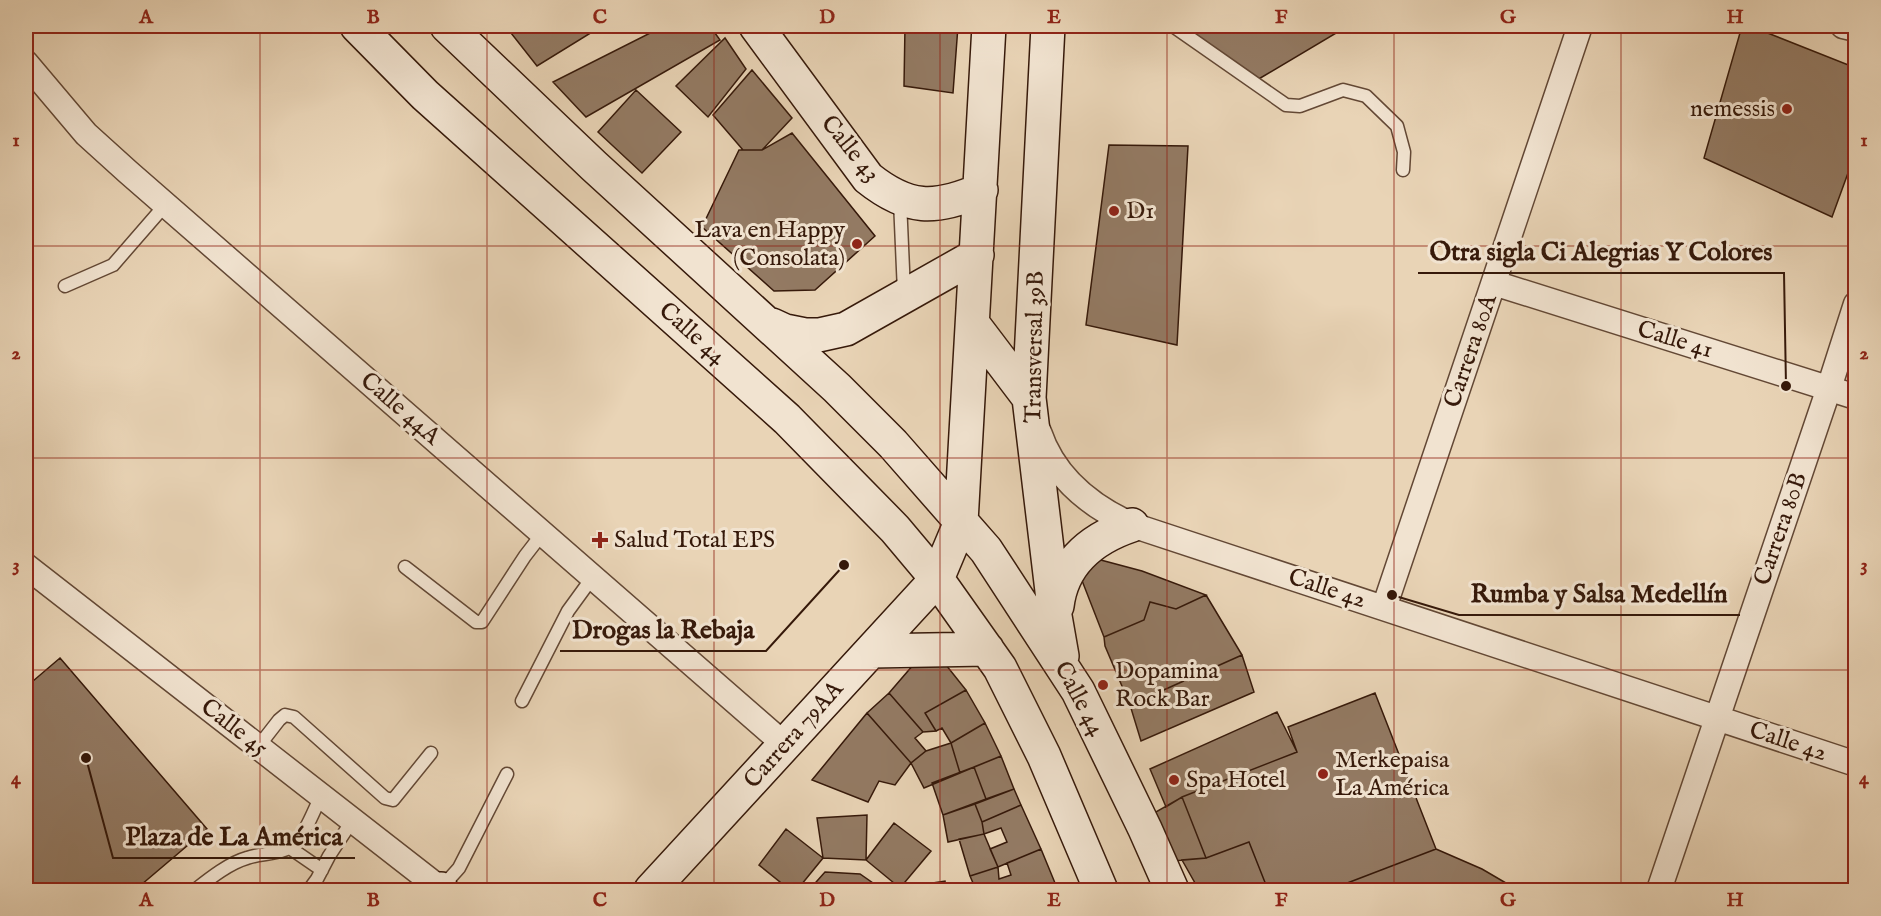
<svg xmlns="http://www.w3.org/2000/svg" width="1881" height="916" font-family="'IM FELL English',serif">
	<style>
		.building { fill: #937a63; stroke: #36190a; stroke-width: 1.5 }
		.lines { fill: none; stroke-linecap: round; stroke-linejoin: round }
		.lane-casing { stroke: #634835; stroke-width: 15 }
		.street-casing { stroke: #634835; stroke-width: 27 }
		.secondary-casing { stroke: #36190a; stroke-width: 36 }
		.lane { stroke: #f1e3d0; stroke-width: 12 }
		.street { stroke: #f1e3d0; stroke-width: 24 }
		.secondary { stroke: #f1e3d0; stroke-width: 33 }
		.grid { fill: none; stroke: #8f2418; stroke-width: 1.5; stroke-opacity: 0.55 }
		.poi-dot { fill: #8f2418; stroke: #f1e3d0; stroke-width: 2 }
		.labels { text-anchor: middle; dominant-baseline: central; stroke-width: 6; stroke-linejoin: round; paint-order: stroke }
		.poi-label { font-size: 24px; fill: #36190a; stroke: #f1e3d0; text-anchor: start }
		.street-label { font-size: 24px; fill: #36190a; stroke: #f1e3d0 }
		.leader { fill: none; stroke: #36190a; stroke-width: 2 }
		.callout-dot { fill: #36190a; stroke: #f1e3d0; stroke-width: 2 }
		.callout-label { font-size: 26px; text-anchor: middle; font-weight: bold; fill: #36190a; stroke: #f1e3d0; stroke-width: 6; stroke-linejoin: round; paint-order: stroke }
		.neatline { fill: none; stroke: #8f2418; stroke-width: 2 }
		.grid-label { font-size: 20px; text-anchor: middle; font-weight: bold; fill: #8f2418 }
	</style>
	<rect width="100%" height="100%" fill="#e9d4b6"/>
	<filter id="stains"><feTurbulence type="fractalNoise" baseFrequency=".00333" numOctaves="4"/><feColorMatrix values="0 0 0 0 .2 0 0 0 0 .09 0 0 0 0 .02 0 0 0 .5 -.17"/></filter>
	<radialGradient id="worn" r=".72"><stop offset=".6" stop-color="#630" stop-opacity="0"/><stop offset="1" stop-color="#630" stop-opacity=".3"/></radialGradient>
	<path class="building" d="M523,26H602L537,66L511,33Z
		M664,26H710L720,40L586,117L553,82Z
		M905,26H958L953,93L904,86Z
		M1184,26H1348L1257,80Z
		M1742,26H1750L1856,68V151L1832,217L1704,158Z
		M725,38L746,69L708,117L676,86Z
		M752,70L792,118L762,150H743L713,115Z
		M636,90L681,132L642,173L598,132Z
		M792,133L875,236L815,290L774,291L702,227L739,150H762Z
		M1109,145L1188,146L1177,345L1086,325Z
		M1097,559L1142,571L1206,595L1176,609L1150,602L1144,620L1104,637L1081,578Z
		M1206,595L1242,655L1130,705L1105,646L1104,637L1144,620L1150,602L1176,609Z
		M1242,655L1254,692L1141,741L1130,705Z
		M60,658L207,829L135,890H26V687Z
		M942,660L966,690L925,713L936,731L923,732L889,693L914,664Z
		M966,690L985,723L951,743L942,728L936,731L925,713Z
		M889,693L923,732L915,738L926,751L911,763L867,713Z
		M1375,693L1436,849L1329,890H1268L1249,842L1206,858L1182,797L1297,752L1288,727Z
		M1277,712L1297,752L1182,797L1166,807L1150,769Z
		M867,713L911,763L895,785L879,781L868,802L812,780Z
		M985,723L1001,756L960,773L951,743Z
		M951,743L960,773L924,788L911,763L926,751Z
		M1001,756L1014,789L986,799L974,767Z
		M974,767L986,799L943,815L932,783Z
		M1014,789L1021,805L982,822L975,804Z
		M1182,797L1206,858L1173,861L1154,813Z
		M975,804L982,822L984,834L948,842L943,815Z
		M1021,805L1041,849L998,867L990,849L1007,842L1001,828L984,834L982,822Z
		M867,815L866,860L823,858L817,818Z
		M894,823L931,851L900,888L866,860Z
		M786,829L823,858L797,890H790L759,865Z
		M984,834L998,867L970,876L959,839Z
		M1249,842L1268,890H1199L1182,860L1206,858Z
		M1041,849L1055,883L1034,890H1010L1008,885L1000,888L1001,890H976L970,876L998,867L999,879L1011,875L1007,863Z
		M1436,849L1482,869L1518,890H1329Z
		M825,872L860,874L883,890H857L855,889L809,890Z
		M945,881L946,890H900V888Z
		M1055,883L1058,890H1034Z"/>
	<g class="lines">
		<defs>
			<path id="lane" d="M1173,26L1286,105L1300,106L1343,90L1366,96L1397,126L1404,152L1403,170
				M900,201L904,292
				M65,286L113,265L166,204
				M405,567L476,622H482L525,556L542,534
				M522,701L568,611L592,578
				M258,747L279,720L285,715L294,717L385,798L393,800L431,753
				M290,848L322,870
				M442,887L459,868L507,774
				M195,890C209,879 229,863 247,858C260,853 276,855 289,848C303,841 314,810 321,796
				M309,890L317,879L329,856L352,821"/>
			<path id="street" d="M1843,26L1856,29
				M26,63L86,134L128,172L785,745
				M1494,283L1856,397
				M1039,432C1054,477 1090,506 1132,525L1856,764
				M26,566L442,890
				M1384,608L1580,26
				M1659,890L1829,388L1856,304"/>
			<path id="secondary" d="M357,26L425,95L787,419L895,529L937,579L1000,668L1044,756L1101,890
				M447,26L594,166L837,388L893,444L986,550L1078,691L1145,829L1172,890
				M756,26L868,178C908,210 935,210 981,190
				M1048,26L1029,398L1055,616L1062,656
				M973,324L1029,398
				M772,325L785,331L805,335H819L846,329L977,255
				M1057,606C1062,562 1093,538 1132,525
				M871,651L987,649
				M441,889V890
				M651,890L937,579L961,522L989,26"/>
		</defs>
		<use href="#lane" class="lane-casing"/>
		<use href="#street" class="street-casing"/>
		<use href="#secondary" class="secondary-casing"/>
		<use href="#lane" class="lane"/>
		<use href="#street" class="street"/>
		<use href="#secondary" class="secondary"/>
	</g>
	<path class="grid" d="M260,26V890M487,26V890M714,26V890M940,26V890M1167,26V890M1394,26V890M1621,26V890M26,246H1856M26,458H1856M26,670H1856"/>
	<g class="poi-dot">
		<circle cx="1787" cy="109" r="6"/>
		<circle cx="1114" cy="211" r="6"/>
		<circle cx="857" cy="244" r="6"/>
		<path d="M597 531h6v6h6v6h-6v6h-6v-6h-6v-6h6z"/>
		<circle cx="1103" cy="685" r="6"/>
		<circle cx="1323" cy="774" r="6"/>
		<circle cx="1174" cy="780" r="6"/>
	</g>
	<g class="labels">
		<g class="poi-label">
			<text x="1775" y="109" text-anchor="end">nemessis</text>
			<text x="1126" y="211">D1</text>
			<text x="845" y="230" text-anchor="end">Lava en Happy<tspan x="845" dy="28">(Consolata)</tspan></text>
			<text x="614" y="540">Salud Total EPS</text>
			<text x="1115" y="671">Dopamina<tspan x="1115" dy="28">Rock Bar</tspan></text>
			<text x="1335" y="760">Merkepaisa<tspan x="1335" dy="28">La América</tspan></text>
			<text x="1186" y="780">Spa Hotel</text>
		</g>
		<g class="street-label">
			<text transform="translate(850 149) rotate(51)">Calle 43</text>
			<text transform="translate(692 334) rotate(42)">Calle 44</text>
			<text transform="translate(1675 340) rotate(17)">Calle 41</text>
			<text transform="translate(1035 347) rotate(-89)">Transversal 39B</text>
			<text transform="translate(1471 351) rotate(-71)">Carrera 80A</text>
			<text transform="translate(400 409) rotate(41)">Calle 44A</text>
			<text transform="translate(1781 529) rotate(-71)">Carrera 80B</text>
			<text transform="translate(1327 589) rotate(18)">Calle 42</text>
			<text transform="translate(1079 699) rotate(62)">Calle 44</text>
			<text transform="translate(234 728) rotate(38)">Calle 45</text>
			<text transform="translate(794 735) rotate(-48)">Carrera 79AA</text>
			<text transform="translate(1788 742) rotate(18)">Calle 42</text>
		</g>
	</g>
	<path class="leader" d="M1786 386L1784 273H1418M1392 595L1459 615H1740M844 565L766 651H560M86 758L113 858H355"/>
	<g class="callout-dot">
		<circle cx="1786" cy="386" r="6"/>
		<circle cx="1392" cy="595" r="6"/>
		<circle cx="844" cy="565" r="6"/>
		<circle cx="86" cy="758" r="6"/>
	</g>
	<g class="callout-label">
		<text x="1601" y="260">Otra sigla Ci Alegrias Y Colores</text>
		<text x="1599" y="602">Rumba y Salsa Medellín</text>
		<text x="663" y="638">Drogas la Rebaja</text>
		<text x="234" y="845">Plaza de La América</text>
	</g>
	<rect width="1881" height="916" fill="none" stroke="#e9d4b6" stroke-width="66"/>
	<rect x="33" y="33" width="1815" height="850" class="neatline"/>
	<g class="grid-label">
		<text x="146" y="23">A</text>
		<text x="373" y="23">B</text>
		<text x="600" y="23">C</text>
		<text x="827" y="23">D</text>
		<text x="1054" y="23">E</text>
		<text x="1281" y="23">F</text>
		<text x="1508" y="23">G</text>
		<text x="1735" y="23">H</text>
		<text x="16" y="146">1</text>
		<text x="1864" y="146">1</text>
		<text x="16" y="359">2</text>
		<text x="1864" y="359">2</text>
		<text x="16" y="571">3</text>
		<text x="1864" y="571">3</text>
		<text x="16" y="784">4</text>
		<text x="1864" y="784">4</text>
		<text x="146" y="906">A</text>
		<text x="373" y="906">B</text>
		<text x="600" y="906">C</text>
		<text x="827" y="906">D</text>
		<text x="1054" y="906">E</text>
		<text x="1281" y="906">F</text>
		<text x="1508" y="906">G</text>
		<text x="1735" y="906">H</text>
	</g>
	<rect width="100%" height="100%" filter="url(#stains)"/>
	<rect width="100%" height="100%" fill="url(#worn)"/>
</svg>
